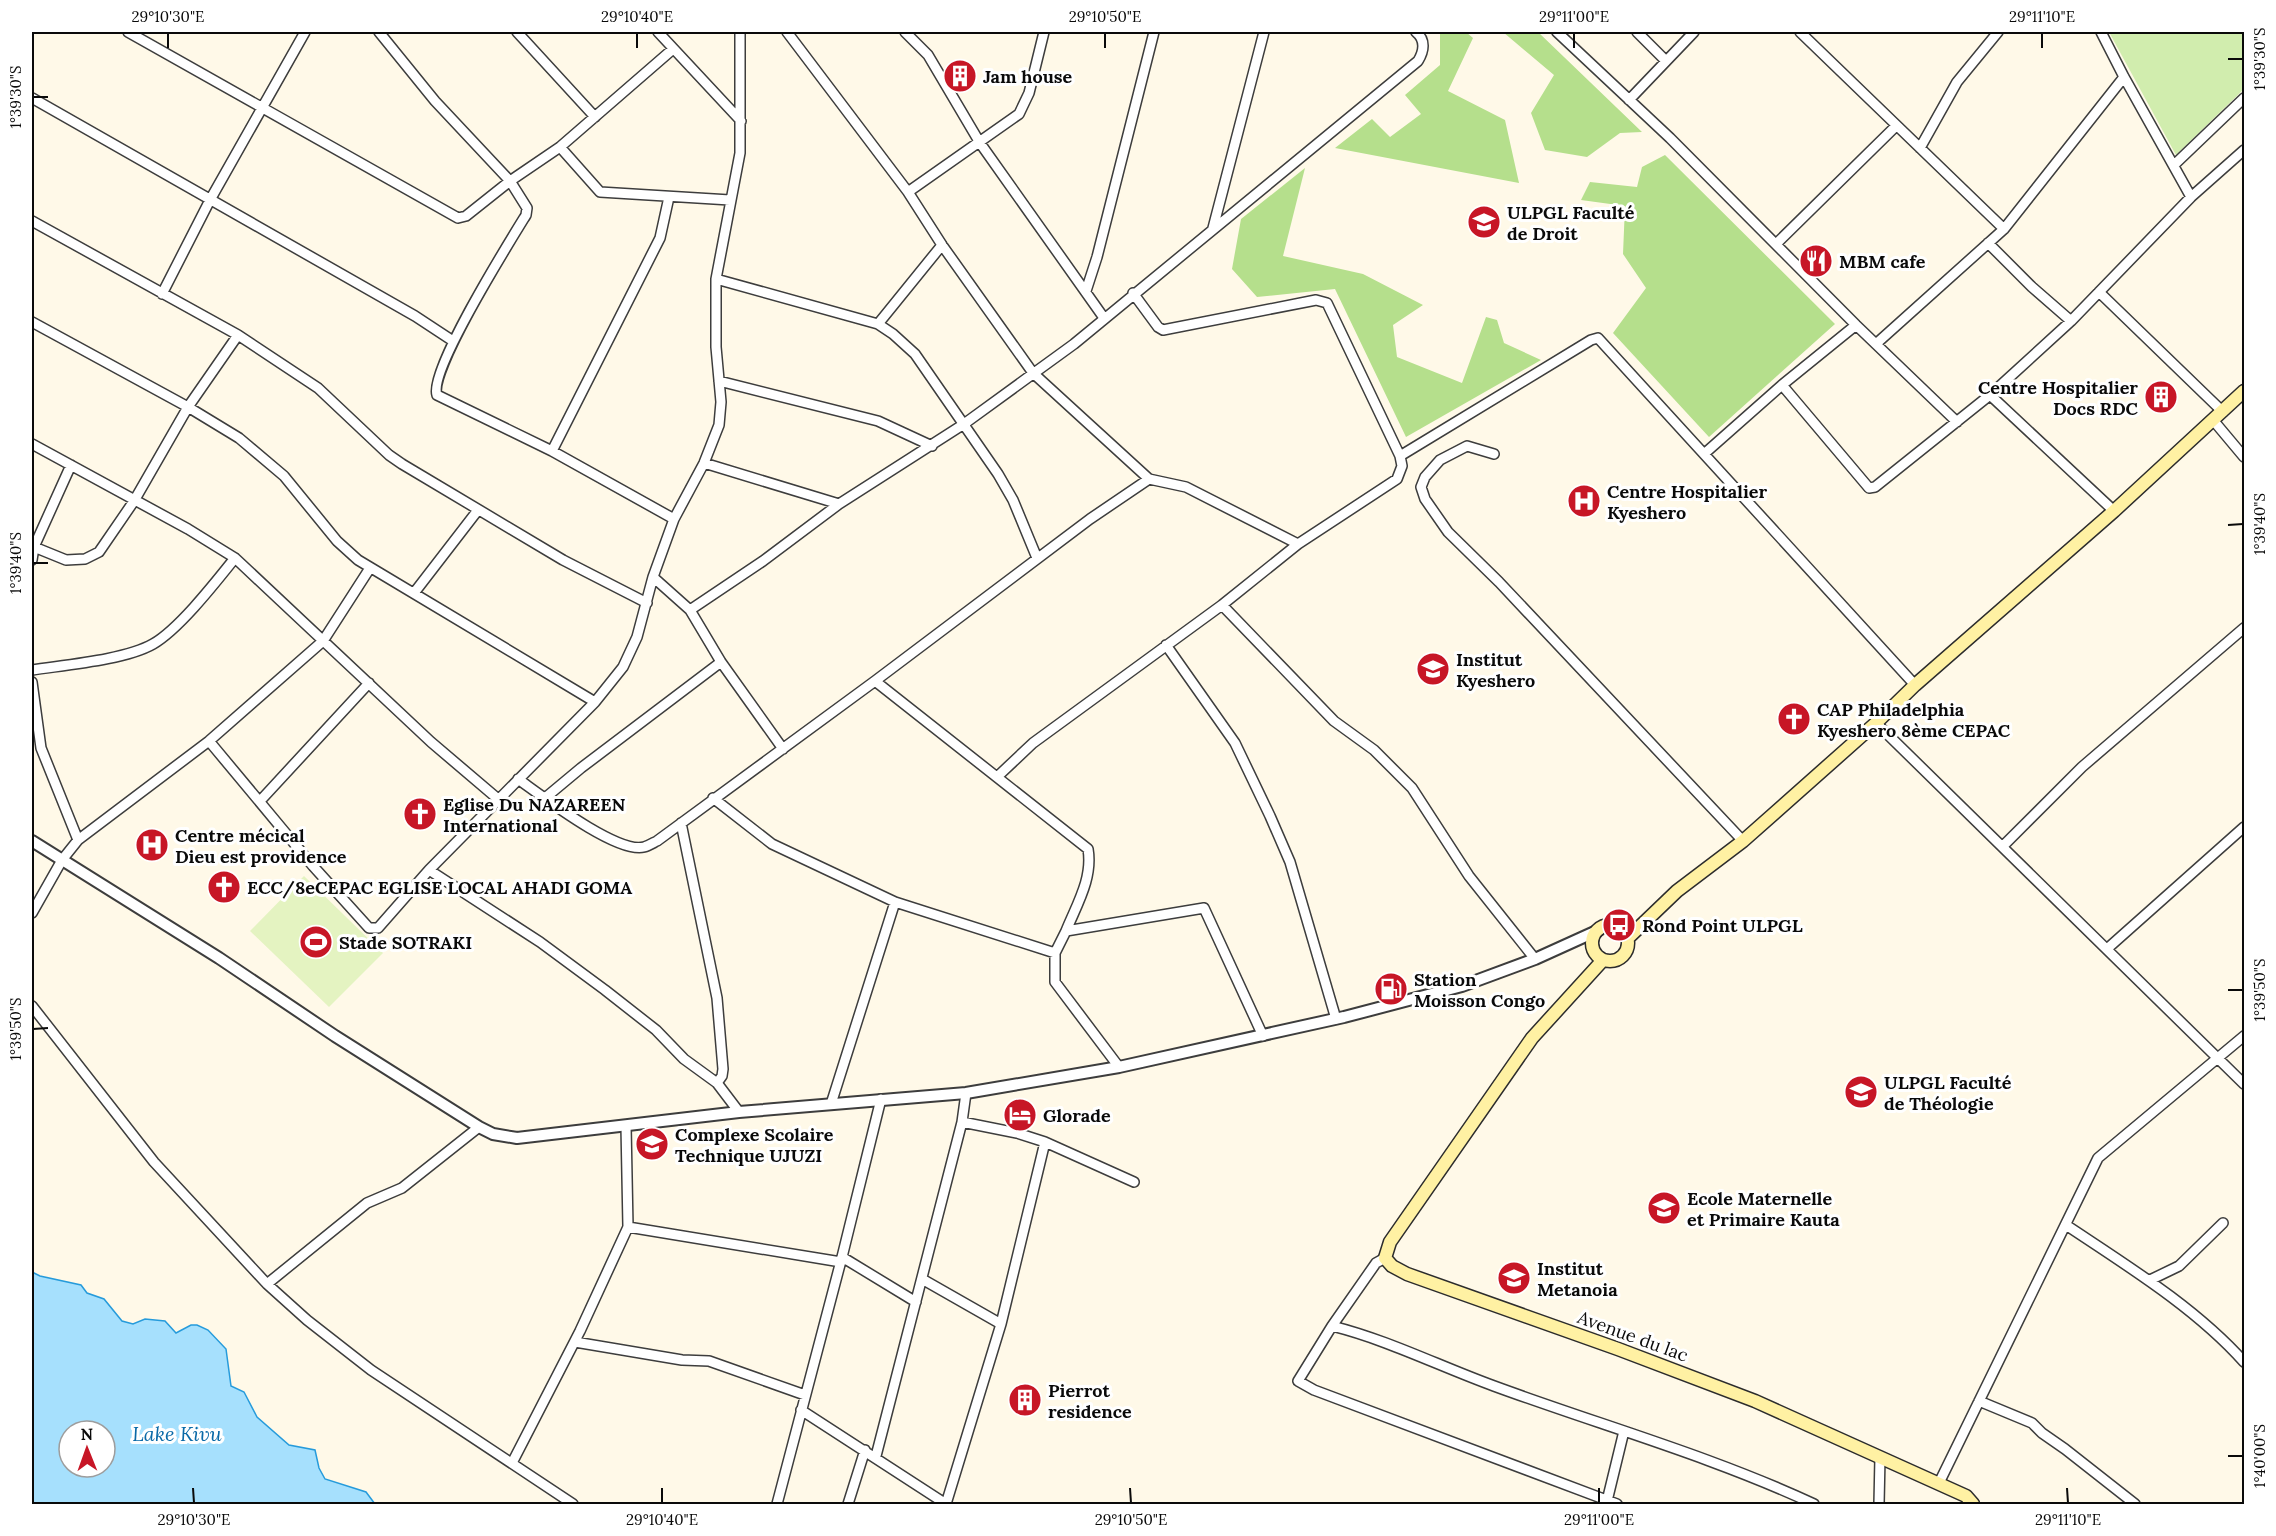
<svg xmlns="http://www.w3.org/2000/svg" width="2276" height="1536" font-family="Lora,serif">
	<style>
		.green { fill: #d1edae }
		.forest { fill: #b5df8c }
		.pitch { fill: #e4f3c1 }
		.water { fill: #a6e0fd; stroke: #269bdb; stroke-width: 1.5; fill-rule: evenodd }
		.lines { fill: none; stroke-linecap: round; stroke-linejoin: round }
		.minor-casing { stroke: #3d3d3d; stroke-width: 12 }
		.tertiary-casing { stroke: #3d3d3d; stroke-width: 14 }
		.secondary-casing { stroke: #2c2c2c; stroke-width: 15 }
		.minor { stroke: #fff; stroke-width: 9 }
		.tertiary { stroke: #fff; stroke-width: 10 }
		.secondary { stroke: #fff1a3; stroke-width: 12 }
		.ticks { fill: none; stroke: #0a0a0a; stroke-width: 2 }
		.labels { text-anchor: middle; dominant-baseline: central; stroke-width: 6; stroke-linejoin: round; paint-order: stroke }
		.poi-label { font-size: 18px; font-weight: bold; fill: #0a0a0a; stroke: #fff; text-anchor: start }
		.street-label { font-size: 18px; fill: #0a0a0a; stroke: #fff }
		.water-label { font-size: 20px; font-style: italic; fill: #0969a7; stroke: #fff }
		.neatline { fill: none; stroke: #0a0a0a; stroke-width: 2 }
		.ticks-label { font-size: 15px; text-anchor: middle; fill: #0a0a0a }
	</style>
	<rect width="100%" height="100%" fill="#fff9e8"/>
	<path class="green" d="M2109,32H2244V89L2176,155Z"/>
	<path class="forest" d="M1440,32H1466L1473,38L1448,91L1505,120L1519,183L1335,148L1372,119L1390,137L1421,114L1405,95L1440,65Z
		M1503,32H1538L1642,132L1620,133L1587,157L1545,150L1531,113L1554,75Z
		M1665,155L1835,324L1709,437L1613,333L1646,288L1623,254L1625,206L1581,200L1590,182L1637,187L1642,167Z
		M1305,168L1283,256L1363,274L1423,305L1393,325L1397,357L1462,383L1486,317L1497,320L1504,343L1541,360L1406,437L1335,289L1257,297L1232,269L1241,219Z"/>
	<path class="pitch" d="M304,876L383,953L329,1007L250,931Z"/>
	<path class="water" d="M32,1272L40,1276L81,1285L87,1293L104,1299L122,1321L133,1324L145,1319L165,1321L176,1333L191,1325H197L208,1330L226,1349L231,1386L244,1392L257,1417L289,1445L315,1450L319,1468L325,1479L366,1492L375,1504H32ZM69,1431H105V1467H69Z"/>
	<g class="lines">
		<defs>
			<path id="minor" d="M128,32L458,218L466,216L510,181L560,147L673,49
				M379,32L435,101L510,181L527,208L526,215C510,241 428,372 437,395L552,451L674,519
				M517,32L595,117
				M658,32L741,121
				M787,32L908,192L942,245L1033,373L1149,479L1186,487L1298,544
				M905,32L928,55L980,143L1104,318
				M1557,32L1670,138L1856,325L1957,422
				M1637,32L1666,61
				M1800,32L2004,229
				M2101,32L2124,77L2191,197
				M32,98L415,316L453,341
				M1629,100L1694,32
				M560,147L600,192L730,200
				M1920,148L1957,82L1998,32
				M2174,165L2244,98
				M908,192L1019,114L1029,93L1044,32
				M32,221L238,335L318,388L389,455L402,464L563,560L647,603
				M1213,228L1264,32
				M1988,243L2032,287L2071,321
				M1776,244L1896,126
				M716,279L878,324L893,334L915,354L998,474L1013,500L1037,558
				M1086,291L1097,257L1154,32
				M2099,292L2223,412
				M1133,293L1158,327L1163,330L1316,300L1327,303L1400,456
				M162,294L210,200L305,32
				M32,322L188,407L239,438L284,476L337,541L358,560L595,702
				M878,324L942,245
				M1877,343L2004,229L2124,77
				M719,381L878,421L932,446
				M1782,385L1869,488L1875,487L1990,395L2071,321L2191,197L2244,150
				M1990,395L2114,511
				M2213,420L2244,457
				M32,444L188,529L235,558L431,742L498,799
				M552,451L660,238L669,197
				M1494,454L1467,446L1440,460L1425,477L1421,487L1425,499L1448,532L1499,582L1743,841
				M1704,454L1782,385L1856,325
				M704,463L839,504
				M34,547L66,560L85,559L99,552L134,501L188,407L238,335
				M32,560L34,547L71,465
				M653,577L690,610L721,662L783,749
				M414,593L478,510
				M1222,605L1334,721L1374,750L1412,788L1469,876L1535,959
				M690,610L763,561L839,504L964,424L1074,344L1418,61C1424,51 1426,40 1416,32
				M1166,645L1235,743L1270,816L1290,862L1336,1019
				M32,670C64,665 125,660 153,644C179,629 215,583 235,558
				M875,681L1088,849C1093,878 1077,904 1066,931
				M32,682L41,748L78,840
				M1876,723L2244,1084
				M209,741L313,866L369,928H378L429,870L595,702L623,667L637,637L653,577L674,519L704,463L719,425L721,402L716,347V279L740,153V32
				M997,777L1033,743L1222,605L1298,544L1397,479L1402,466L1400,456L1591,340L1598,338L1915,685
				M518,779C542,796 617,854 644,847C648,846 653,843 657,841L875,681L1090,519L1149,479
				M545,798L581,768L721,662
				M713,798L772,844L895,902L1055,953
				M260,801L369,683
				M681,823L717,998L723,1069L722,1076L717,1083
				M2003,846L2082,767L2244,628
				M429,870L540,942L605,990L656,1030L684,1059L717,1083L739,1112
				M32,913L62,860L78,840L209,741L323,641L370,568
				M2108,948L2244,827
				M32,1006L154,1162L267,1284L307,1320L371,1370L573,1504
				M1119,1067L1055,982V953L1066,931L1204,908L1263,1036
				M831,1104L895,902
				M962,1122L1017,1133L1045,1142L1134,1182
				M2066,1225C2126,1265 2196,1308 2244,1362
				M628,1227L841,1262
				M842,1257L916,1302
				M1385,1258L1376,1263L1332,1326L1298,1381L1314,1390L1617,1504
				M922,1279L1001,1324
				M2150,1280L2179,1266L2223,1223
				M267,1284L367,1203L402,1188L479,1127
				M1332,1326C1388,1340 1439,1366 1494,1386C1600,1425 1711,1456 1814,1504
				M575,1342L682,1360L709,1361L805,1395
				M1979,1401L2032,1423L2042,1433L2065,1449L2135,1504
				M801,1410L946,1504L1001,1324L1045,1142
				M876,1456L962,1122L966,1093
				M512,1463L580,1331L628,1227L626,1126
				M1939,1483L2098,1158L2244,1036
				M1607,1501L1624,1431
				M777,1504L842,1257L881,1099
				M848,1504L865,1450
				M1879,1504L1880,1457"/>
			<path id="tertiary" d="M32,841L219,958L335,1036L479,1127L493,1134L517,1138L739,1112L966,1093L1119,1067L1344,1017L1462,986L1535,959L1599,930"/>
			<path id="secondary" d="M1592 943a18 18 0 1 1 36 0a18 18 0 1 1-36 0Z
				M1628,938L1677,891L1743,841L1876,723L1915,685L2114,511L2244,391
				M1603,960L1532,1038L1390,1242L1385,1258L1392,1266L1407,1274L1618,1349L1755,1401L1966,1496L1973,1504"/>
		</defs>
		<use href="#minor" class="minor-casing"/>
		<use href="#tertiary" class="tertiary-casing"/>
		<use href="#secondary" class="secondary-casing"/>
		<use href="#minor" class="minor"/>
		<use href="#tertiary" class="tertiary"/>
		<use href="#secondary" class="secondary"/>
	</g>
	<path class="ticks" d="M168,33V48M637,33V48M1105,33V48M1574,33V48M2042,33V48M2228,59H2243M33,97H48M2228,525L2243,524M33,563H48M2228,990H2243M33,1029L48,1028M2228,1456H2243M193,1488L194,1503M662,1488V1503M1130,1488L1131,1503M1599,1488V1503M2067,1488L2068,1503"/>
	<defs>
		<symbol id="building-disc" viewBox="-11 -11 22 22"><circle r="9.5" fill="#c71626" stroke="#fff"/><path d="M-4-6H4V6H1V3H-1V6H-4ZM-2.5-4.3h1.7v1.8h-1.7ZM.8-4.3h1.7v1.8H.8ZM-2.5-1h1.7V.8h-1.7ZM.8-1h1.7V.8H.8Z" fill="#fff"/></symbol>
		<symbol id="university-disc" viewBox="-11 -11 22 22"><circle r="9.5" fill="#c71626" stroke="#fff"/><path d="M0-5L7-2L0 1L-7-2ZM-4 1L0 2.5L4 1V4Q0 6-4 4Z" fill="#fff"/></symbol>
		<symbol id="restaurant-disc" viewBox="-11 -11 22 22"><circle r="9.5" fill="#c71626" stroke="#fff"/><path d="M-5-6h1v4h1v-4h1v4h1v-4h1v5L-1.5 .5V6h-2V.5L-5-1ZM5-6V6H3V1.5H1.5Q1.5-4 5-6Z" fill="#fff"/></symbol>
		<symbol id="hospital-disc" viewBox="-11 -11 22 22"><circle r="9.5" fill="#c71626" stroke="#fff"/><path d="M-5-5h3v3.5h4V-5h3V5h-3V1.5h-4V5h-3Z" fill="#fff"/></symbol>
		<symbol id="school-disc" viewBox="-11 -11 22 22"><circle r="9.5" fill="#c71626" stroke="#fff"/><path d="M0-5L7-2L0 1L-7-2ZM-4 1L0 2.5L4 1V4Q0 6-4 4Z" fill="#fff"/></symbol>
		<symbol id="church-disc" viewBox="-11 -11 22 22"><circle r="9.5" fill="#c71626" stroke="#fff"/><path d="M-1.2-6h2.4v3.5h3.3v2.4h-3.3V6h-2.4V-.1h-3.3v-2.4h3.3Z" fill="#fff"/></symbol>
		<symbol id="bus-disc" viewBox="-11 -11 22 22"><circle r="9.5" fill="#c71626" stroke="#fff"/><path d="M-5-6H5V4H4V6H2V4H-2V6H-4V4H-5ZM-3.5-4V0h7V-4ZM-3.5 1.2v1.5H-2V1.2ZM2 1.2v1.5H3.5V1.2Z" fill="#fff"/></symbol>
		<symbol id="stadium-disc" viewBox="-11 -11 22 22"><circle r="9.5" fill="#c71626" stroke="#fff"/><path d="M0-5a6.5 5 0 1 0 0 10a6.5 5 0 1 0 0-10ZM-3.5-1.8h7v3.6h-7Z" fill="#fff"/></symbol>
		<symbol id="fuel-disc" viewBox="-11 -11 22 22"><circle r="9.5" fill="#c71626" stroke="#fff"/><path d="M-5.5-6h7V0h2V4h1.3V-2.5L3-4.5l.8-.8L6-3V5H2.5V1h-1V6h-7ZM-4.2-4.7v3.2H.2V-4.7Z" fill="#fff"/></symbol>
		<symbol id="hotel-disc" viewBox="-11 -11 22 22"><circle r="9.5" fill="#c71626" stroke="#fff"/><path d="M-6-4.5h1.5V1H6V5H4.5V3h-9V5H-6ZM-4 0a1.8 1.8 0 1 1 3.6 0ZM.5 0V-2.5h3Q6-2.5 6 0Z" fill="#fff"/></symbol>
	</defs>
	<g fill-rule="evenodd">
		<use href="#building-disc" x="941" y="57" width="38" height="38"/>
		<use href="#university-disc" x="1465" y="203" width="38" height="38"/>
		<use href="#restaurant-disc" x="1797" y="242" width="38" height="38"/>
		<use href="#building-disc" x="2142" y="378" width="38" height="38"/>
		<use href="#hospital-disc" x="1565" y="482" width="38" height="38"/>
		<use href="#school-disc" x="1414" y="650" width="38" height="38"/>
		<use href="#church-disc" x="1775" y="700" width="38" height="38"/>
		<use href="#church-disc" x="401" y="795" width="38" height="38"/>
		<use href="#hospital-disc" x="133" y="826" width="38" height="38"/>
		<use href="#church-disc" x="205" y="868" width="38" height="38"/>
		<use href="#bus-disc" x="1600" y="906" width="38" height="38"/>
		<use href="#stadium-disc" x="297" y="923" width="38" height="38"/>
		<use href="#fuel-disc" x="1372" y="970" width="38" height="38"/>
		<use href="#university-disc" x="1842" y="1073" width="38" height="38"/>
		<use href="#hotel-disc" x="1001" y="1096" width="38" height="38"/>
		<use href="#school-disc" x="633" y="1125" width="38" height="38"/>
		<use href="#school-disc" x="1645" y="1189" width="38" height="38"/>
		<use href="#university-disc" x="1495" y="1259" width="38" height="38"/>
		<use href="#building-disc" x="1006" y="1381" width="38" height="38"/>
	</g>
	<g class="labels">
		<g class="poi-label">
			<text x="983" y="76">Jam house</text>
			<text x="1507" y="212">ULPGL Faculté<tspan x="1507" dy="21">de Droit</tspan></text>
			<text x="1839" y="261">MBM cafe</text>
			<text x="2138" y="387" text-anchor="end">Centre Hospitalier<tspan x="2138" dy="21">Docs RDC</tspan></text>
			<text x="1607" y="491">Centre Hospitalier<tspan x="1607" dy="21">Kyeshero</tspan></text>
			<text x="1456" y="659">Institut<tspan x="1456" dy="21">Kyeshero</tspan></text>
			<text x="1817" y="709">CAP Philadelphia<tspan x="1817" dy="21">Kyeshero 8ème CEPAC</tspan></text>
			<text x="443" y="804">Eglise Du NAZAREEN<tspan x="443" dy="21">International</tspan></text>
			<text x="175" y="835">Centre mécical<tspan x="175" dy="21">Dieu est providence</tspan></text>
			<text x="247" y="887">ECC/8eCEPAC EGLISE LOCAL AHADI GOMA</text>
			<text x="1642" y="925">Rond Point ULPGL</text>
			<text x="339" y="942">Stade SOTRAKI</text>
			<text x="1414" y="979">Station<tspan x="1414" dy="21">Moisson Congo</tspan></text>
			<text x="1884" y="1082">ULPGL Faculté<tspan x="1884" dy="21">de Théologie</tspan></text>
			<text x="1043" y="1115">Glorade</text>
			<text x="675" y="1134">Complexe Scolaire<tspan x="675" dy="21">Technique UJUZI</tspan></text>
			<text x="1687" y="1198">Ecole Maternelle<tspan x="1687" dy="21">et Primaire Kauta</tspan></text>
			<text x="1537" y="1268">Institut<tspan x="1537" dy="21">Metanoia</tspan></text>
			<text x="1048" y="1390">Pierrot<tspan x="1048" dy="21">residence</tspan></text>
		</g>
		<g class="street-label">
			<text transform="translate(1633 1336) rotate(20)">Avenue du lac</text>
		</g>
		<g class="water-label">
			<text x="177" y="1433">Lake Kivu</text>
		</g>
	</g>
	<rect width="2276" height="1536" fill="none" stroke="#ffffff" stroke-width="66"/>
	<g transform="translate(87 1449) rotate(359)"><circle r="28" fill="#ffffff" stroke="#9d9d9d" stroke-width="1.5"/>
	<path d="M0-4.5L10 22L0 15L-10 22Z" fill="#c71626"/>
	<text y="-9" font-size="16" font-weight="bold" text-anchor="middle" fill="#0a0a0a">N</text>
	</g>
	<rect x="33" y="33" width="2210" height="1470" class="neatline"/>
	<g class="ticks-label">
		<text x="168" y="22">29°10'30"E</text>
		<text x="637" y="22">29°10'40"E</text>
		<text x="1105" y="22">29°10'50"E</text>
		<text x="1574" y="22">29°11'00"E</text>
		<text x="2042" y="22">29°11'10"E</text>
		<text transform="translate(2260 59) rotate(-90)" y="5">1°39'30"S</text>
		<text transform="translate(16 97) rotate(-90)" y="5">1°39'30"S</text>
		<text transform="translate(2260 524) rotate(-90)" y="5">1°39'40"S</text>
		<text transform="translate(16 563) rotate(-90)" y="5">1°39'40"S</text>
		<text transform="translate(2260 990) rotate(-90)" y="5">1°39'50"S</text>
		<text transform="translate(16 1029) rotate(-90)" y="5">1°39'50"S</text>
		<text transform="translate(2260 1456) rotate(-90)" y="5">1°40'00"S</text>
		<text x="194" y="1525">29°10'30"E</text>
		<text x="662" y="1525">29°10'40"E</text>
		<text x="1131" y="1525">29°10'50"E</text>
		<text x="1599" y="1525">29°11'00"E</text>
		<text x="2068" y="1525">29°11'10"E</text>
	</g>
</svg>
